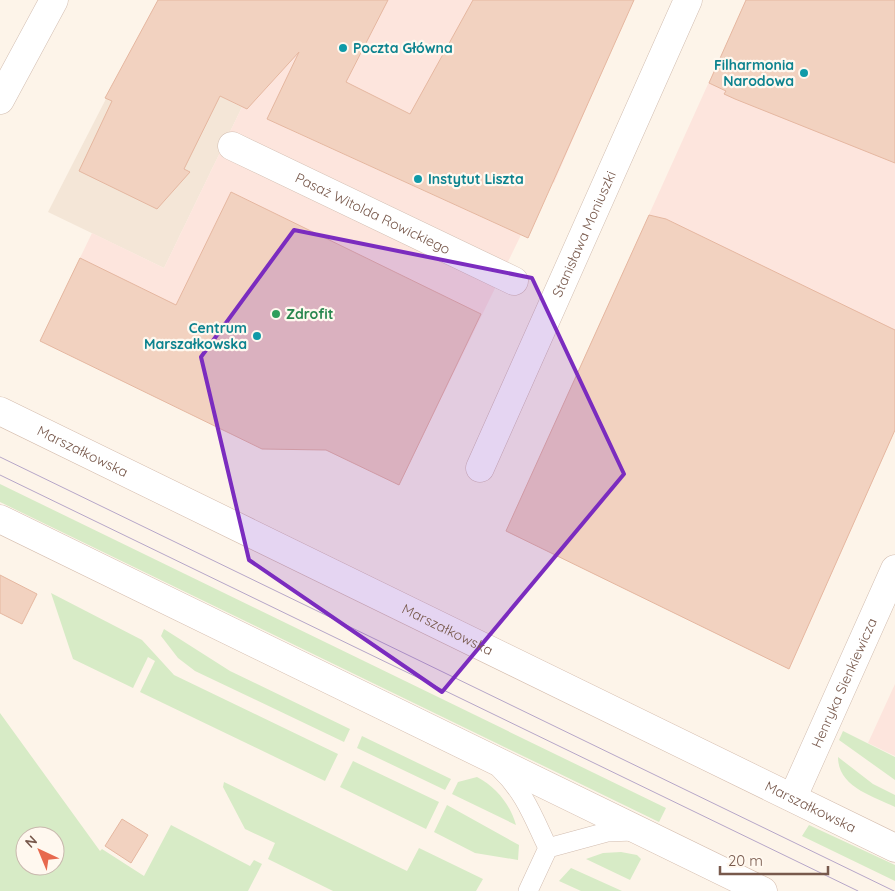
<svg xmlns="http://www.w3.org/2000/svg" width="895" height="891" font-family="Quicksand,sans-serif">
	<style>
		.residential { fill: #f4e6d7 }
		.commercial { fill: #fde5dd }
		.green { fill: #d7ebc6; fill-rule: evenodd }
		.building { fill: #f2d2c0; stroke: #e5b7a0 }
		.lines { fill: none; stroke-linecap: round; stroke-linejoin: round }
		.service-casing { stroke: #d2bdb0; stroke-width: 20 }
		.pedestrian-casing { stroke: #d2bdb0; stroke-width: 29 }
		.minor-casing { stroke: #d2bdb0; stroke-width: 29 }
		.tertiary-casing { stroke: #d2bdb0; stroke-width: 29 }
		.secondary-casing { stroke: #d5bdae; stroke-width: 29 }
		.service { stroke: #fff; stroke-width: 19 }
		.pedestrian { stroke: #fff; stroke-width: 28 }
		.minor { stroke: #fff; stroke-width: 28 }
		.tertiary { stroke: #fff; stroke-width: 28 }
		.secondary { stroke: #fff; stroke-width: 28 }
		.tram { stroke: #b6a6c8; stroke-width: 1 }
		.marked { fill: #7b2cbf; fill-opacity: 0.2; stroke: #7b2cbf; stroke-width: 4; stroke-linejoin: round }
		.culture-dot { fill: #0f9aa8; stroke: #fff8ef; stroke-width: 2 }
		.leisure-dot { fill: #2e9e5b; stroke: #fff8ef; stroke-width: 2 }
		.labels { text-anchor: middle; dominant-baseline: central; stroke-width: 4.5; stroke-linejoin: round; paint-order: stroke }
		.culture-label { font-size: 14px; font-weight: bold; fill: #0d838f; stroke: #fff8ef; text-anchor: start }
		.street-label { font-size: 14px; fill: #78594c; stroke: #fff8ef }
		.leisure-label { font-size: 14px; font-weight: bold; fill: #27864d; stroke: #fff8ef; text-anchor: start }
	</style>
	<rect width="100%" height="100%" fill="#fdf4e9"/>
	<path class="residential" d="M130,52L242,107L164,268L48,212Z"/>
	<path class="commercial" d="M158,0H604L615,41L554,183L318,69L288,129L521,235L399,485L52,316L92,233L164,268L242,107L130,52Z
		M746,0H895V430L789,669L506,531Z
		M895,684V756L868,743Z"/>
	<path class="green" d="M0,484L666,808L659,822L0,502Z
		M51,593L142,640L174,675L338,754L325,781L140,692L155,661L148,657L133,688L73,659Z
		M164,629L230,671L350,729L344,742L195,671L178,658L161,636Z
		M0,713L100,851L102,849L144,876L171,825L250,866L254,860L262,864L248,891H0ZM25,836H55V866H25Z
		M843,731L895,757V780L839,740Z
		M362,736L451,779L445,790L357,748Z
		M838,757L873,784L895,795V807C873,796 838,787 838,757Z
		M353,761L439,802L426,829L340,787Z
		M477,777C496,787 510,804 516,825L452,794L458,782Z
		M224,782L407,871L419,848L483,879L476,891H333L268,859L275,843L245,829L223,787Z
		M447,805L519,845L518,860L475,853L434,832Z
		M809,825L895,865V881L802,836Z
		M621,852L637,855L641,859L630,880L586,859L603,853Z
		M571,868L622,891H581L559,881Z"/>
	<path class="building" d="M158,0H388L346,82L410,114L473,0H634L528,238L267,119L299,52L247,109L220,96L184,169L190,172L157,209L79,171L112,101L105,98Z
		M746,0H895V163L735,99L724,94L726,91L709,83Z
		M231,192L481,314L399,485L326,450L262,449L40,341L80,258L176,305Z
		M649,215L666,219L895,330V430L789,669L506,531Z
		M0,575L37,594L22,624L0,613Z
		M122,819L148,835L131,863L105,846Z"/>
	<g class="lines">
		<defs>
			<path id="service" d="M500,769C524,791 534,819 548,848L528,891
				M548,848L607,832L634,831"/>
			<g id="pedestrian">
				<path id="s1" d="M232,146L514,281"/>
			</g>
			<g id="minor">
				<path id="s2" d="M480,468L688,0"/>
				<path id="s3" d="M793,797L895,569"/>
			</g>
			<path id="tertiary" d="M0,100L54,0"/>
			<g id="secondary">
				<path id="s4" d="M0,411L895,848"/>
				<path d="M0,519L763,891"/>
			</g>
		</defs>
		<use href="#service" class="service-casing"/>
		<use href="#pedestrian" class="pedestrian-casing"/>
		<use href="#minor" class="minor-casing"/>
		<use href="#tertiary" class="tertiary-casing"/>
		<use href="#secondary" class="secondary-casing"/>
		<use href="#service" class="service"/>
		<use href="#pedestrian" class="pedestrian"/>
		<use href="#minor" class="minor"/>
		<use href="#tertiary" class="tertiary"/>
		<use href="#secondary" class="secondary"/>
		<path class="tram" d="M0,457L894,891
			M0,475L858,891"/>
	</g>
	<path class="marked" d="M294,230L532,278L624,474L442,692L249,560L201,357Z"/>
	<g class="culture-dot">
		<circle cx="343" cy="48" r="5"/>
		<circle cx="804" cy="73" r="5"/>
		<circle cx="418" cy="179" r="5"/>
		<circle cx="257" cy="336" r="5"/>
	</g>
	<circle class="leisure-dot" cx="276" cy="314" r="5"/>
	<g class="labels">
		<g class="culture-label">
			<text x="353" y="48">Poczta Główna</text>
			<text x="794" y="65" text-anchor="end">Filharmonia<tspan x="794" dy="16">Narodowa</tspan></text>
			<text x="428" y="179">Instytut Liszta</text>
			<text x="247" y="328" text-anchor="end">Centrum<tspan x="247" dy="16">Marszałkowska</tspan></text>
		</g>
		<g class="street-label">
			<text stroke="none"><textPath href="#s1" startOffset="156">Pasaż Witolda Rowickiego</textPath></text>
			<text stroke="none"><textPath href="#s2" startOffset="256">Stanisława Moniuszki</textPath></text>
			<text stroke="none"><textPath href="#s4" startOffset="92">Marszałkowska</textPath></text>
			<text stroke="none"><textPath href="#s4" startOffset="498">Marszałkowska</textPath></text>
			<text stroke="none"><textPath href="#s3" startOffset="125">Henryka Sienkiewicza</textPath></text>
			<text stroke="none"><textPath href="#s4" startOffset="902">Marszałkowska</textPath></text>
		</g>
		<g class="leisure-label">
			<text x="286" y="314">Zdrofit</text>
		</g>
	</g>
	<g transform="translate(40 851) rotate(316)"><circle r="24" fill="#fff8ef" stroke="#c9b8ae"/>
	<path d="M0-4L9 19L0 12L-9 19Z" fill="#e7694e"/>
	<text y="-8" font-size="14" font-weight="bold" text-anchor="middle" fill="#78594c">N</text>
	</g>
	<path d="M720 866v8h108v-8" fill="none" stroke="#78594c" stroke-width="2.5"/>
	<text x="728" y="866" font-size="15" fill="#78594c" stroke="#fff8ef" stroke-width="4" paint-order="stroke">20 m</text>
</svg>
